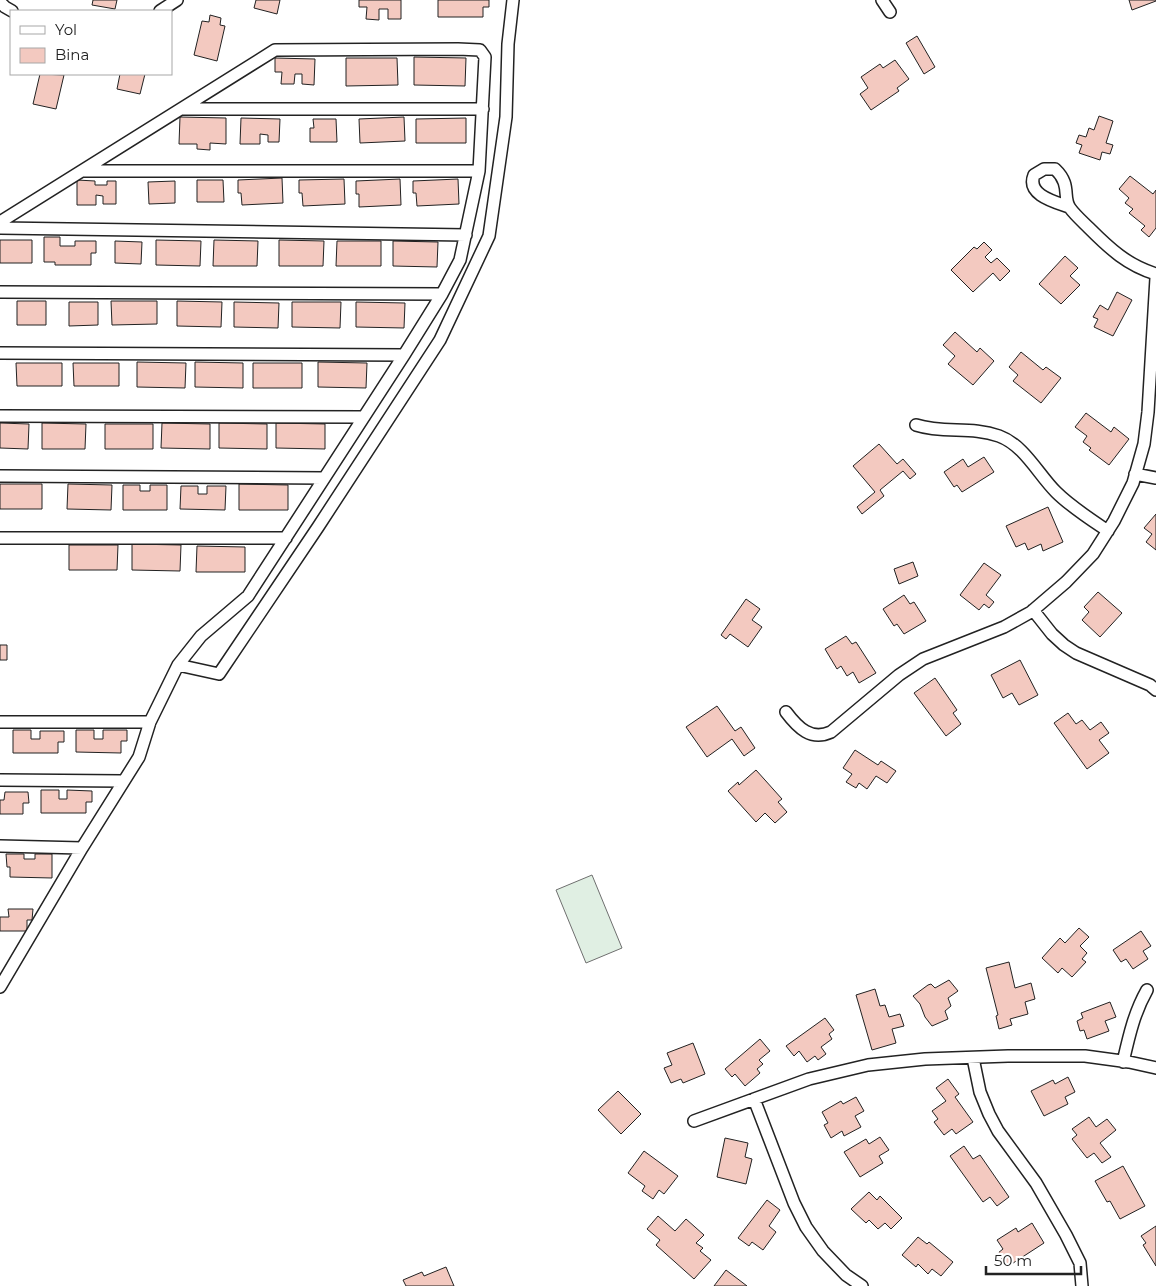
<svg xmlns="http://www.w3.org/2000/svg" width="1156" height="1286" font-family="Montserrat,sans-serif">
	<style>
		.green { fill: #e0efe3; stroke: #6f6f6f }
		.building { fill: #f3c9c0; stroke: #222 }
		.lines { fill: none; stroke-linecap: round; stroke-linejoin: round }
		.street-casing { stroke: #222; stroke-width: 14 }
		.street { stroke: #fff; stroke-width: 11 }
	</style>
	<rect width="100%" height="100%" fill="#fff"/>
	<path class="green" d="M592,875L622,948L586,963L556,890Z"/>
	<path class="building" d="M93,0H117L115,9L92,5Z
		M256,0H280L277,14L254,8Z
		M359,0H401V19H388V9H379V20L366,19L367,7H359Z
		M438,0H489V7H483V17H438Z
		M1129,0H1156V1L1132,10Z
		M210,15L221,18L220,25L225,26L217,61L194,55L202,21L209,22Z
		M917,36L935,67L924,74L906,43Z
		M414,57L466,58L465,86L414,85Z
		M275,58L315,59L314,85L302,84V74H295L294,84H281L282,72H275Z
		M346,58H397L398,85L346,86Z
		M895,60L909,79L897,88L899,91L871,110L860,94L868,88L861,77L880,64L883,68Z
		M40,74L64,75L56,109L33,104Z
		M120,74H145L140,94L117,89Z
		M1099,116L1113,121L1106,143L1113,145L1110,154L1102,152L1100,160L1079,153L1082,145L1076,143L1079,135L1086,137L1089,128L1094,130Z
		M180,117L226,118V144L210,143V150L197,149V144H179Z
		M404,117L405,141L360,143L359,119Z
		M241,118L280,119L279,142H268V135L260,134V144H240Z
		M466,118V143H416V119Z
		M313,119H336L337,142H310V128H314Z
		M1130,176L1153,194L1156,190V228L1149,237L1141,230L1145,226L1129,213L1133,209L1125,203L1129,198L1119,189Z
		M282,178L283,203L242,205L241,193H238V180Z
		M344,179L345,204L303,206L302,193H299V180Z
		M400,179L401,205L359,207V194H356V181Z
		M458,179L459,204L417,206L416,193H413V181Z
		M77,180L95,181V185H107V181H116V204H103V196L96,195V205H77Z
		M197,180H223L224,202H197Z
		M175,181V203L149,204L148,182Z
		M44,237H60V246H75V241H96V253H91V265H55V262H44Z
		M0,240H32V263H0Z
		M156,240L201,241L200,266L156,265Z
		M214,240L258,241L257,266H213Z
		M279,240L324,241L323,266H279Z
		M115,241L142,242L141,264L115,263Z
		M337,241H381V266H336Z
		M393,241L438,242L437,267L393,266Z
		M984,242L992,250L985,257L991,263L997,258L1010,271L1000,281L993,273L973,292L951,270L974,247L977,249Z
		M1065,256L1078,268L1070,276L1080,285L1061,304L1039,284Z
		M1117,292L1132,300L1113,336L1094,327L1098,319L1093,317L1100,305L1108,310Z
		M17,301H46V325H17Z
		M111,301H157V324L112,325Z
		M177,301L222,302L221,327L177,326Z
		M69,302H98V325L69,326Z
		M234,302L279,303L278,328L234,327Z
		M292,302H341L340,328L292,327Z
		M356,302L405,303L404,328L356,327Z
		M955,332L977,352L980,348L994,361L973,385L948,364L955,356L943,345Z
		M1021,352L1043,370L1046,367L1061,378L1041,403L1013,381L1018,375L1009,367Z
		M137,362L186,363L185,388L137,387Z
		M195,362L243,363V388L195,387Z
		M318,362L367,363L366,388L318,387Z
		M16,363H62V386H17Z
		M73,363H119V386H74Z
		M253,363H302V388H253Z
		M1086,413L1111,432L1114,427L1129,439L1109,465L1089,450L1091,448L1083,442L1087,436L1075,427Z
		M0,423L29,424L28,449L0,448Z
		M42,423L86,424L85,449H42Z
		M162,423L210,424V449L161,448Z
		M219,423L267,424V449L219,448Z
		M276,423L325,424V449L276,448Z
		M105,424H153V449H105Z
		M879,444L897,464L903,459L916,474L910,479L903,471L880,490L884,496L862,514L857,507L875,492L853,466Z
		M984,457L994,472L962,492L957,485L954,487L944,472L963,459L968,467Z
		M0,484H42V509H0Z
		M68,484L112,485L111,510L67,509Z
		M239,484L288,485V510H239Z
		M123,485H140V491H150V485H167V510H123Z
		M181,486H198V494H207V486H226L225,510L180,509Z
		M1048,507L1063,542L1043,551L1041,544L1028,550L1025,543L1016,547L1006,526Z
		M1156,514V550L1146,542L1152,534L1144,528Z
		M132,544L181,545L180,571L132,570Z
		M69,545H118L117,570H69Z
		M197,546L245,547V572H196Z
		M913,562L918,576L899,584L894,569Z
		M984,563L1001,575L986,595L994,602L989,608L984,604L979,610L960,595Z
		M1098,592L1122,613L1100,637L1082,620L1089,612L1084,607Z
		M904,595L910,604L914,602L926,621L904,634L897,624L894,626L883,609Z
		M746,599L760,609L752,620L762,627L748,647L730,634L726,639L721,635Z
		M846,636L852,644L856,642L876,673L859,683L853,672L847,676L841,666L837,669L825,649Z
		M0,645H7V660H0Z
		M1020,660L1038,695L1019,705L1012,693L1003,698L991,675Z
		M935,678L957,710L953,713L961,724L946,736L914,693Z
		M717,706L735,731L741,727L755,748L744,756L732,739L707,757L686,727Z
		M1068,713L1076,724L1082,720L1090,730L1101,722L1109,733L1099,740L1109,753L1087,769L1054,723Z
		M13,730H31V739H40V731H64V742H58V753H13Z
		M76,730H94V739H103V730H127V741H121V753L76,752Z
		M855,750L878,765L881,761L896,771L887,783L876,776L867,789L859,783L856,788L846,782L852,774L843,768Z
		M756,770L782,799L778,802L787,812L775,823L765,813L756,822L728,791L738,782L739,785Z
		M41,790H59V799H67V790L92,791V802H86V813H41Z
		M5,792H28L29,803H23V814H0V800H4Z
		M6,854H24V859H35V854H52V878L10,877V867H7Z
		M8,909H33L32,920H27V931H0V917H9Z
		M1079,928L1089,937L1080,946L1087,953L1082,959L1086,962L1072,977L1062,968L1058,973L1042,958L1060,938L1065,943Z
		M1141,931L1151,946L1143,951L1148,959L1133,969L1126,959L1121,962L1113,950Z
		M1009,962L1015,988L1031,983L1035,999L1025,1002L1028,1014L1010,1019L1012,1025L999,1029L996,1016L998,1015L986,968Z
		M949,980L958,991L948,998L951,1006L945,1011L948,1019L932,1026L925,1017L920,1004L913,996L928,985L931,984L935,988Z
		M875,989L880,1006L885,1005L889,1017L900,1014L904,1026L892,1029L896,1043L872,1050L856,995Z
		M1110,1002L1116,1017L1105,1021L1109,1031L1087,1039L1084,1030L1080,1031L1077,1021L1083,1018L1081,1013Z
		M825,1018L834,1030L829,1034L832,1039L821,1047L826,1054L818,1060L815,1056L807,1062L799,1051L794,1056L786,1046Z
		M760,1039L770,1051L759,1060L763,1064L757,1069L760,1073L745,1086L735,1074L732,1077L725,1069Z
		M693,1043L705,1074L683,1083L681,1079L671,1083L664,1068L672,1065L667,1053Z
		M1068,1077L1075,1092L1065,1097L1068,1104L1044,1116L1031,1091L1053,1080L1055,1084Z
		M948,1079L959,1094L955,1097L973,1122L956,1134L952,1129L944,1135L934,1122L938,1119L932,1111L946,1101L936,1088Z
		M618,1091L641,1114L621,1134L598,1110Z
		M856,1097L864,1111L855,1116L861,1127L844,1136L842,1131L831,1138L824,1125L828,1123L822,1112L841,1101L843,1104Z
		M1089,1117L1096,1127L1107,1119L1116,1130L1100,1143L1111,1157L1102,1163L1094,1153L1087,1158L1072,1139L1077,1135L1072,1129Z
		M880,1137L889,1150L879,1156L883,1163L860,1177L844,1152L866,1139L869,1144Z
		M725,1138L748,1143L745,1157L752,1159L746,1184L717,1177Z
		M964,1146L973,1159L980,1155L1009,1197L997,1206L990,1197L983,1202L950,1156Z
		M644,1151L678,1176L664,1194L659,1190L653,1199L642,1191L645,1186L628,1173Z
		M1123,1166L1145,1206L1120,1219L1110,1201L1107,1202L1095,1181Z
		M869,1192L877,1200L880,1196L902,1218L891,1229L885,1223L878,1229L869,1220L866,1223L851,1209Z
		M767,1200L780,1210L769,1226L776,1232L763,1250L752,1242L749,1246L738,1238Z
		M658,1216L675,1231L686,1219L704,1235L696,1243L703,1248L700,1251L711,1260L694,1279L656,1245L660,1240L647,1229Z
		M1032,1223L1044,1243L1007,1267L998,1253L1003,1249L997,1240L1016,1228L1018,1232Z
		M1156,1226V1266L1143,1245L1146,1243L1141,1236Z
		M918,1237L927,1244L929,1242L953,1262L941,1276L932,1269L928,1274L918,1264L916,1267L902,1255Z
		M446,1267L454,1286H406L403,1280L422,1272L424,1276Z
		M726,1270L747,1286H714Z"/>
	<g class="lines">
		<defs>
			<path id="street" d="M882,0L890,12
				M0,2L5,7L12,11
				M160,11L177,0
				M182,109H483
				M84,171H479
				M1069,207C1055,202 1026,195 1034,175L1044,169H1055C1072,185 1062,197 1070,208C1075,215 1083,222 1089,228C1110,249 1127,265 1156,274
				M0,222L275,50L458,49L480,50L485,57L479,171L460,260L442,294L404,355L248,596L201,636L178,665L150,722L139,757L82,848L0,987
				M0,228L466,235
				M0,292L442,294
				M0,353L404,355
				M0,416L364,417
				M916,425C944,434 971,426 999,436C1024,445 1038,474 1056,492C1071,507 1090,519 1108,531
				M1135,474L1156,478
				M0,476L324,478
				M0,538H286
				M1033,610L1052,634L1064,645L1076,653L1150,685L1156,690
				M178,665L219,674L318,527L440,340L489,236L506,117L508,44L513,0
				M786,712C798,728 811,741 831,732L899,675L923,659L1004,627L1031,612L1066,582L1093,554L1114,521L1133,483L1144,444L1148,412L1156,278
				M0,722H150
				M0,780L122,781
				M0,846L82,848
				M973,1058L980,1092L989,1114L998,1131L1036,1183L1066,1235L1080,1263L1082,1286
				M1123,1062C1129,1036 1134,1013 1147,990
				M754,1099L794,1203L806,1227L823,1251L846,1275L862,1286
				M694,1121L809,1079L868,1065L925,1059L1008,1056H1085L1129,1062L1156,1068"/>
		</defs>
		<use href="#street" class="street-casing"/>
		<use href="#street" class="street"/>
	</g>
	<rect x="10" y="10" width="162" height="65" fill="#ffffff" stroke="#a7a7a7"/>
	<rect x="20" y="26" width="25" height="8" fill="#ffffff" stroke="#a7a7a7"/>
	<text x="55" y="35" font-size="15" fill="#222222">Yol</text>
	<rect x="20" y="48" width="25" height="15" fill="#f3c9c0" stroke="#a7a7a7"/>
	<text x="55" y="60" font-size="15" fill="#222222">Bina</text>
	<path d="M986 1266v8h95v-8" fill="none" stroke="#222222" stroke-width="2.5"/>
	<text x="994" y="1266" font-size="15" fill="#222222" stroke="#ffffff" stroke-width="4" paint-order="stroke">50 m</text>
</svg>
